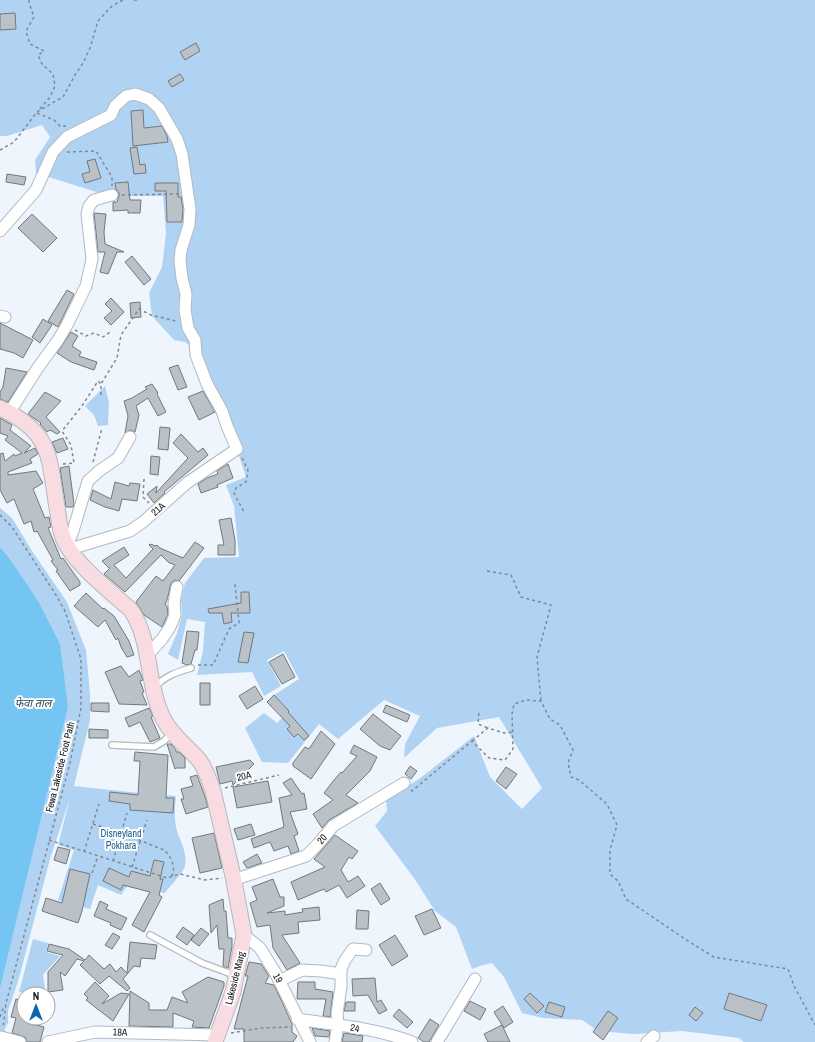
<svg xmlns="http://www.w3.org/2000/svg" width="815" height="1042" font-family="'Archivo Narrow','Noto Sans Devanagari',sans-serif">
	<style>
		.green { fill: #b0d3f4 }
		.water { fill: #75c5f3 }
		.building { fill: #bac1c7; stroke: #71787e }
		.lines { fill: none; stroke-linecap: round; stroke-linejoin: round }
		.service-casing { stroke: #b2b9bf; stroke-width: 8 }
		.minor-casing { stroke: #b2b9bf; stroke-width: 13 }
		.secondary-casing { stroke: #b2b9bf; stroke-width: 17 }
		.path { stroke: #83888d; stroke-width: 1.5; stroke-dasharray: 3 3; stroke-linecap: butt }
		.service { stroke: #fff; stroke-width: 5.5 }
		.minor { stroke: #fff; stroke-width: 11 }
		.secondary { stroke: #f8dce1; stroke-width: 15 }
		.labels { text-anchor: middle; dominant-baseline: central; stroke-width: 4; stroke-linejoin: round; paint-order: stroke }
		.street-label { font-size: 10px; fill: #141719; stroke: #fff }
		.park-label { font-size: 10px; fill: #195b8f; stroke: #fff }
		.water-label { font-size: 11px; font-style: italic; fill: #183c4f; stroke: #fff }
	</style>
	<rect width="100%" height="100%" fill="#eef5fc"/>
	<path class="green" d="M0,0H815V1042H744L739,1038L682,1031L634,1034L598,1031L582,1020L543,1018L522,1013L504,977L492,963L480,966L472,969L456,927L435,911L414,878L375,826L387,811L386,799L419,779L474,736L490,777L522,809L542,788L499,717L437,728L404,758L405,744L420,716L384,700L338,739L319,724L288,763L262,762L245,728L264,713L277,723L289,711L274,695L299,679L284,651L267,660L281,686L264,696L252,672L197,675L203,651L205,622L187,619L178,660L168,654L177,633L182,615L181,600L185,583L204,558L239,557L234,506L226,485L246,477L223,407L199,354L185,342L174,340L152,316L149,293L162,267L166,233L163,196H109L36,173L35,160L50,137L42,125L7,136H0Z
		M105,386L109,403L108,425L98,426L94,415L85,406Z
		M0,508L12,518L32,551L67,602L86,650L90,694V720L74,786L130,792L176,796C175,806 174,816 176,827C179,840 188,852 185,866C184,872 169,887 165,893L147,891L127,886L121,895L98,885L90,909L58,900L74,850L58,845L70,798L50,859L19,978L8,1011V1023L5,1029V1042H0V986L68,706L37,599L10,559L0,547Z
		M33,939L48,943L46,952L60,956L43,975L45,988L38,994H28L19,992Z"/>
	<path class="water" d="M0,547L10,559L37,599L60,644L68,707L0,988Z"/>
	<path class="building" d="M15,13L16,29L0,30V14Z
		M196,43L200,51L185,60L180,52Z
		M180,74L184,80L172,87L168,81Z
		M143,110L144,128L162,126L167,136L168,142L133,146L131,111Z
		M137,147L140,165L145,164L146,173L134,174L130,148Z
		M95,159L101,178L85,183L82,174L90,172L87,161Z
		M7,174L26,177L24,185L6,182Z
		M128,182L130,200H141L140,213H128V210L113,211V202H117L119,196V193L116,189L115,183Z
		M155,183H178V197H181L183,209L182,222H167L166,191H155Z
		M94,213L106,214L104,232L105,244L124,252H117L108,274L100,272L105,252H98Z
		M32,214L57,238L43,252L18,228Z
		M132,256L151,279L144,285L125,262Z
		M67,290L74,294L58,327L48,321Z
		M111,298L124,312L111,325L104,318L112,311L105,304Z
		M140,302L141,317L131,318L130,303Z
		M43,319L52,325L40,343L32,337Z
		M0,323L33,340L23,358L14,353L0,349Z
		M71,332L78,336L72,346L81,352L79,356L97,362L94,370L71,362L57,353Z
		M178,365L187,387L178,390L169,368Z
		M6,368L27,372L8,402L0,399V392L3,387Z
		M152,384L158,393L157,394L166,412L158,416L148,398L136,406L139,415L135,432L130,430L125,433L128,416L124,401L132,398L147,389L145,387Z
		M203,391L215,412L199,420L188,397Z
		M45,392L61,401L46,417L60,432L57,434L50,430L47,432L40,424L41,423L28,414Z
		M0,418L12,425L10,430L31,446L24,453L35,448L38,454L30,459L32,463L8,472V475L36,471L43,483L33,489L45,518L49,517L51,527L48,528L61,559L63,558L80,582V585L70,591L56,571L58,570L51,561L53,560L37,531L34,532L31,521L24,524L14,499L7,503L0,490V454L3,453L5,461L14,454L15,456L22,453L5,440L8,436L0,433Z
		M160,427L170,428L168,450L158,449Z
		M181,434L198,452L203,448L208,455L164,492L165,493L154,503L147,494L157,486L156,493L188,458L173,443Z
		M63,438L68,449L57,453L52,442Z
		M151,456L160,457L158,475L150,474Z
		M228,464L233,478L217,485L218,487L201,493L198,484L207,478L218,474L217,471Z
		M69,466L74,504L73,507H66L60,468Z
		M115,482L129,486L130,483L140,484L137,501L122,499L119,511L105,507L90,500L93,490L111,499Z
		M231,518L235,540V555H218V545H224L219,520Z
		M195,542L204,548L179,581L175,580L171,583L167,600L165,604L167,606L168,614L162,627L144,615L136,602L156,576L163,581L175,565L168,562L161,555L125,592L104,574L110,568H109L102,561L124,547L129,555L114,565L126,578L153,549L149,545L150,544L156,546L157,545L160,548L183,558Z
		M241,592H249L250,613H231L232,622L224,624L222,613H209L208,609L241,603Z
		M86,593L103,609L104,608L114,616L129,641L134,655L127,657L121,647L118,638L116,640L105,620L98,627L74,606Z
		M187,631L199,632L197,650H195L191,664L187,665L182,663Z
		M244,632L254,633L248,663L238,662Z
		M283,654L295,677L282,684L269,662Z
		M121,666L129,677L139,670L143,680L140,681L144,692L142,693L147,705L119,704L105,672Z
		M200,683H210V705H200Z
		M255,686L263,699L247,709L239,696Z
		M274,695L289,711L288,712L309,736L304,740L298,734L294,737L287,729L290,726L267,702Z
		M91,703H109V712L91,711Z
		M386,705L410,715L407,722L383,712Z
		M149,708L153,716L151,717L160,738L150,742L140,722L129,727L125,718Z
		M373,714L401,736L390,750L380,746L360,729Z
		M89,729L108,730V738H89Z
		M321,731L335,744L311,779L293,766V763L305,747L309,749Z
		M167,744H171L176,750V752H179L185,758V768H176L175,769Z
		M354,745L377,757L370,771L346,795L358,803L329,820L322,828L313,814L333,800L324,793L334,780L341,772L342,773L357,756L350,753Z
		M135,752L168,755L166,798H174L173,813L130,810V804L109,801L110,792L138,795L140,761H134Z
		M250,760L254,764L233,785L232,781L220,784L216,767Z
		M410,766L417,771L411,779L405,774Z
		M506,767L517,774L506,789L496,781Z
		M197,775L204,794L208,807L186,814L181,799H184L181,789L193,786L190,777Z
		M291,778L302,794L304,793L307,809L290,812L298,834L294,836L299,851L291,854L288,846L274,851L270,842L254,848L251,839L284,827L279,798L292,795L283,783Z
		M268,781L272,802L237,808L233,787Z
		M251,824L255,835L238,840L234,829Z
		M214,833L222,868L200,873L192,838Z
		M335,835L358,851L352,859L349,857L341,870L348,882L358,876L365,886L347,898L339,885L326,892L324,889L298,900L291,882L325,867L314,859Z
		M58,847L70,850L66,864L54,860Z
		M257,854L262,863L247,868L243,862Z
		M154,860L164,862L160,879H163L159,895L162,897L144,932L132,925L150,892L123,885L121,890L103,881L109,868L129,877L131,871L150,876Z
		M70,869L90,874L82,911L78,923L42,911L46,898L62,903Z
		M273,879L280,897H284V906L267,913L285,911V915L303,912L302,909L319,907L320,920L298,922L299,933L282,935L300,963L287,970L273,948L270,925L257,927L250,903L257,900L252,887Z
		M380,883L390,899L381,905L371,889Z
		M223,899L224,911H226L228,938H232V947L228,968L223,966L224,949H219L217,925L211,933L209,905Z
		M100,901L108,905L106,909L127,918L121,930L110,925L111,923L94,916Z
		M432,909L441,928L424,935L415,916Z
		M357,910L369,911L368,929H356Z
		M183,927L194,935L187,945L176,937Z
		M201,928L209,934L199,946L191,940Z
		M113,933L120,937L112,949L105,945Z
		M395,935L408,956L392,966L379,945Z
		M130,942L157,945L155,959L141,958L140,967L134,966L123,979L130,988L127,991L109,976L100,984L80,965L84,961L77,959L65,976L60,972L63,990L48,992V972L63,955L47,951L49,944L69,949L85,960L89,955L104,969L110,964L116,972L121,967L127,973Z
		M249,962L261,964L269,976L265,983L274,985L283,1004L292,1024V1032L297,1036L293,1042H244V1029H234L248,976H245Z
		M208,977L224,982V986L209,1028L192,1027L194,1021L173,1013V1027L129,1026L130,991L149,1003V1010H167L172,997L188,1003L182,992Z
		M375,978L377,1002L381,1000L387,1010L379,1014L368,995L353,996L352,979Z
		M95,982L109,996L102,1004L121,993L129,994L113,1021L86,1000L88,998L84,994Z
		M298,982H315V989L333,992L330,1017L323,1016L326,999H297Z
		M530,993L544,1006L537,1013L524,999Z
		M729,993L767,1005L761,1021L724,1009Z
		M16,999L24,1001V1018H33L32,1024L44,1027L40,1042H27L25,1037L12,1033L16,1018L11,1017Z
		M470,1001L486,1009L480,1020L464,1011Z
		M346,1002H355V1011H344Z
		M549,1002L565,1007L562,1017L545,1012Z
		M503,1006L513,1022L504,1028L494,1012Z
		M695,1007L703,1013L696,1021L689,1015Z
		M399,1009L413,1022L407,1028L393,1016Z
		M608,1011L618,1018L603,1040L593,1032Z
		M430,1019L439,1025L429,1042H424L418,1038Z
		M502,1025L510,1042H488L484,1034Z
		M312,1028L330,1031L329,1037L315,1036Z
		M344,1033L363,1036L362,1042H342Z"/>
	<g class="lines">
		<defs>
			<path id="service" d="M155,687C165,676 177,672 191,668
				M112,745L154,747L164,741L172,733
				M150,935L202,963L234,975"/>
			<path id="minor" d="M0,231L36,190L53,152L67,137L111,115L115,106L126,96L135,94L149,99L159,108L177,139L182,154L190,209L189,225L181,250L180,261L182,278L186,294L185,310L188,328L195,340L196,355L207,384L222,411L227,426L237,449L187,483L143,522L130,531L70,549
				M0,316L5,317
				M9,413L37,369L58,340L67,325L86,286L92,259L87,214L89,206L94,200L112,195
				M67,546L73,531L88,481L99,471L118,458L130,437
				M146,657L162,639L170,627L175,615L174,603L177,587
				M233,880L306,856L318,844L333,826L404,783
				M244,935L260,948L276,974L310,1042
				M279,981L302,970L321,971L341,974
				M297,1019C335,1025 376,1028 412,1042
				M1,1037L20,1042
				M48,1042L95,1032L217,1035
				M335,1042L338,1025L337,1013L341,987V969L345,960L353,949L366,950
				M437,1042L475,979
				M647,1042L654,1036"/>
			<path id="secondary" d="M0,408C56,434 48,461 58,513C59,522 60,531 64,540C73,562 112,593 131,610C152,641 146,683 163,718C171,735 187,746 199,760C206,769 209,780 213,791L233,876L244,935L233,992L215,1042"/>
		</defs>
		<use href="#service" class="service-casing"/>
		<use href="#minor" class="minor-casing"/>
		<use href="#secondary" class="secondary-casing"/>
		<path class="path" d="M29,0V3L34,17L26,31L30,44L44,51L38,55L42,64L53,74L55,86L50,97L39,110
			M134,0H138
			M37,113L54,120L60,126H66
			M0,150L14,142L37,112L63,97L75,75L83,63L90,48L98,21L112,6L123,0
			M67,152L96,151L112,177V186
			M122,195L179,194
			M75,330L86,336L94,333L103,337L110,332
			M101,395V384L117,358L121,335L139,309L151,315L176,321
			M242,458L248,470L246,482L236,488L234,493L245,514
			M93,462L102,428
			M63,464L74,463L71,445L62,431L82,406L98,381L101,384
			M144,479L143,497L149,503
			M0,515L12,527L56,595L65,611L81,659V708L70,763L6,1003L3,1028
			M487,571L511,575L521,597L551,605L537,657L541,701
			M198,665H213L229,629L239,623L235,584
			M479,713L478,724L488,728
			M472,741L488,728L504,733L513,732
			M225,788L279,775
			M411,790L412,791L472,741L489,758L505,760L513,749L512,714L514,704L526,700L541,701L550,719L560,725L573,750L568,763L571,777L579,780L607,804L617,825L610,850V874L618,881L626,899L688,941L714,957L788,969L794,986L815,1025
			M93,824L121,833L164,850C171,856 177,868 171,877
			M49,840L167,878L180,874L205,880L222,878
			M84,852L99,804
			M113,861L127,813
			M132,867L147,820
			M92,873L98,856
			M0,1017L4,1006
			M231,1033L261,1028L291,1027"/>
		<use href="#service" class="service"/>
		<use href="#minor" class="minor"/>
		<use href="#secondary" class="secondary"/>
	</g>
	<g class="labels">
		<g class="street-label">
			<text transform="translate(158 509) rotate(-42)">21A</text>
			<text transform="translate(60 767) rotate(-76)">Fewa Lakeside Foot Path</text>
			<text transform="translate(244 776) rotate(-13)">20A</text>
			<text transform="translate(322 839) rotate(-48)">20</text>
			<text transform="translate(235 978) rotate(-76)">Lakeside Marg</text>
			<text transform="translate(278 978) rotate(63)">19</text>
			<text transform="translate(355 1028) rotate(11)">24</text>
			<text transform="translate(120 1032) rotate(2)">18A</text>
		</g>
		<g class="park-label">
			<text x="121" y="833">Disneyland<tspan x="121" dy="12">Pokhara</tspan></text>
		</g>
		<g class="water-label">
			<text x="33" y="703">फेवा ताल</text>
		</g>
	</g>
	<g transform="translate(36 1006)"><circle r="19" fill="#ffffff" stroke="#a1a2a3"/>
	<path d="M0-3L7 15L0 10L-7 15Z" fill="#0d64b2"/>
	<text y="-6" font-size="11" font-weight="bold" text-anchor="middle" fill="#141719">N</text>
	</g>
</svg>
